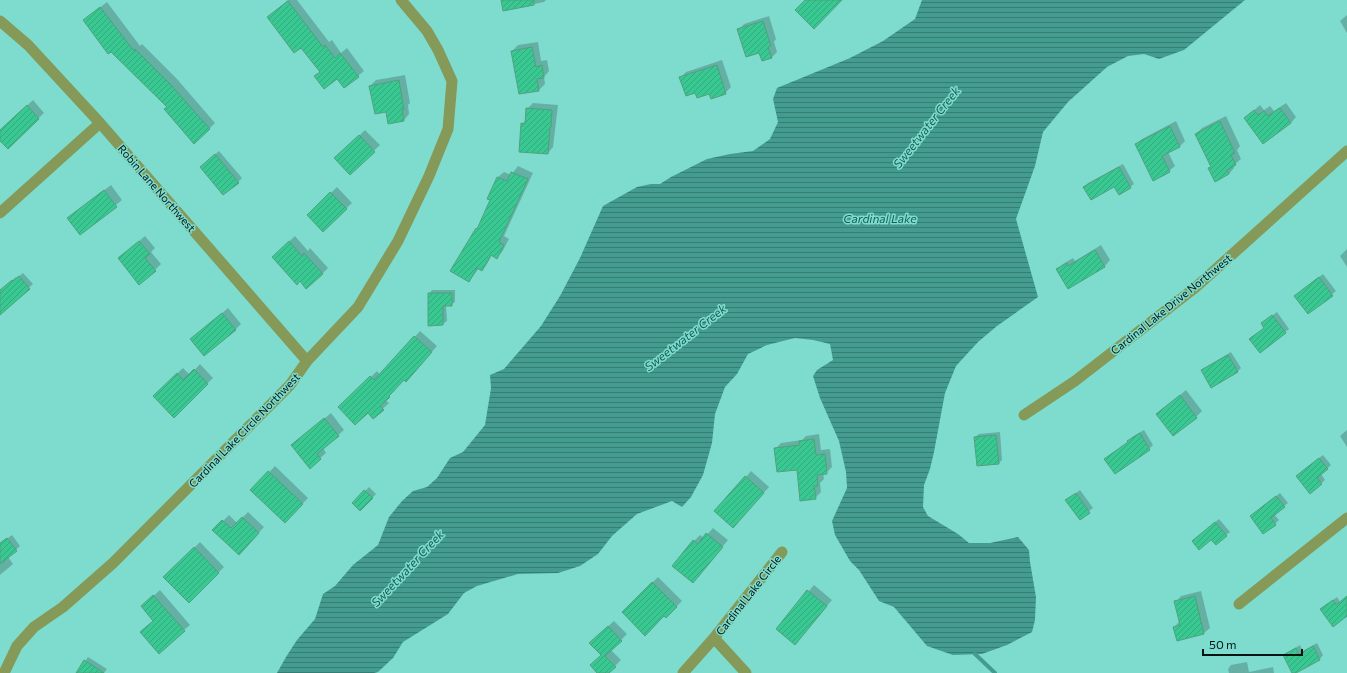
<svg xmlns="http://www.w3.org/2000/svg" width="1347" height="673" font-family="Commissioner,sans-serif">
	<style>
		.water { fill: url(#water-rules) }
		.shadow { fill: #0003 }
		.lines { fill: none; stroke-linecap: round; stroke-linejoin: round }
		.stream { stroke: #449c90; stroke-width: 4 }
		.building { fill: url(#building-hatch); stroke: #53a07e }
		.minor { stroke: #859958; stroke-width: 11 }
		.labels { text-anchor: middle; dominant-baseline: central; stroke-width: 3; stroke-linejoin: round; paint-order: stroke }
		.street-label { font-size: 11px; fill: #001512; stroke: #7edcce }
		.water-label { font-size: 12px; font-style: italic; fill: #165e55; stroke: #7edcce }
	</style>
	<defs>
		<pattern id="water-rules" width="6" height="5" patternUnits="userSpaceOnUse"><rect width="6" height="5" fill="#449c90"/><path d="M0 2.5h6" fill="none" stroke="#367e74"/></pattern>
		<pattern id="building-hatch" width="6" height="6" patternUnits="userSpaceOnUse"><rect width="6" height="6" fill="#39c892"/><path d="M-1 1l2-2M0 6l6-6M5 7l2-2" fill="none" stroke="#30ab7d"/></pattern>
	</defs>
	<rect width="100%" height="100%" fill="#7edcce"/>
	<path class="water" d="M922,0H1245L1184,50L1159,59L1144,54L1128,56L1107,67L1068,102L1043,132L1035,166L1016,219L1038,297L997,326L978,342L956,366L945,393L934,452L930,469L924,485L923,507L928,516L958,534L969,543H990L1018,537L1029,550L1030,562L1036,597L1035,620L1032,632L1007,645L982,654L953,655L927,646L894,607L879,601L859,570L850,561L835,535L832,521L847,488L846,472L839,441L820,398L813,376L817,370L833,360L830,344L813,340L795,338L767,345L748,354L737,374L725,387L715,414L712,443L703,475L691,497L682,507L672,501L637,514L612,536L598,554L580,566L558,573L518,574L477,586L464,593L448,614L403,642L393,658L378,672L374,673H277L286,657L297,640L315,619L323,594L335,586L353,565L378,545L389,517L402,501L413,491L427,487L437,478L450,458L463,452L485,425L491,388L490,375L504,369L541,326L560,296L580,258L603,206L637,187L651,184H660L671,177L707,159L730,154L753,151L770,139L778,122L773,99L777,88L850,58L883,41L915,19Z"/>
	<path class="shadow" d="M288,0H297L329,42L332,40L341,53L347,48L364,71L358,76L337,78L321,72L301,46L268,17Z
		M502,0H546L544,2L504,10Z
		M107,2L140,46L142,44L177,79L215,123L209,129L168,107L84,20Z
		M1347,15V33L1340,21Z
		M769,16L776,39L774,42L777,52L771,58L760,52L738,30L744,24Z
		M538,42L541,61L547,60L549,71L544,77L545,84L539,90L520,93L512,51L518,45Z
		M722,60L731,87L725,93L696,92L680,78L686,72Z
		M405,75L410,103L408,105L409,114L404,120L386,111L370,86L376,80Z
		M33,100L44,113L8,147L0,139V131Z
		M533,103L558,105L553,147L548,153L522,124L527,119V109Z
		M1286,103L1296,117L1291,123L1263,143L1245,118L1260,105L1264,110L1270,106L1274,111Z
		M1226,116L1240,146L1237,150L1241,159L1233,166L1234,168L1229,174L1212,166L1196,134L1202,128Z
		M1176,121L1185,141L1180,146L1168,152L1175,166L1169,171L1136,144L1142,139Z
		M365,130L380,145L350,174L336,158Z
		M219,151L242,178L238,182L205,163Z
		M1123,164L1134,184L1130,187L1115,186L1084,187L1088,183Z
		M518,166L533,173L504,236L509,239L502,252L496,258L492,255L487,264L482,270L479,268L474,275L469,281L476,229L479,226L491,200L498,177L504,172L511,175Z
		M111,185L122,200L81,234L74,213Z
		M337,187L352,203L323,231L308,215Z
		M145,236L155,248L151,252L161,264L155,270L125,253Z
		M295,236L308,251L310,248L328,268L322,274L279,251Z
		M1101,245L1110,260L1105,266L1068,288L1057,269L1063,264L1073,258L1075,261Z
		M1347,249V267L1340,256Z
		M23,273L33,284L4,310L0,305V291L16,277L17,278Z
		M1323,274L1336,291L1309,313L1299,292Z
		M432,290H455V302L451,305H446L447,321L443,324L429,294Z
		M228,308L241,324L235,330L192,339Z
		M1277,312L1289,329L1260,351L1265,327L1262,323Z
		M420,331L437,346L412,375L404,378L394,389L395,390L385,400L389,403L373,418L368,412L340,407L377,371L380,375Z
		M1231,352L1241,368L1237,372L1202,370L1206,367Z
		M200,364L213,378L174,416L154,396L183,368L190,375Z
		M1186,390L1202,411L1196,417L1157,414Z
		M331,413L344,430L323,448L326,453L310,467L298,440Z
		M1144,430L1153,445L1149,449L1105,459L1129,442L1132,437Z
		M1347,430V447L1340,436Z
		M1000,432L1002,460L998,464L975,437L979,434Z
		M819,434L821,450L830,449L832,467L826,473H823L824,479L820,483L821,492L815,498L798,468L775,449L781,443L802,440L806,436Z
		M1323,455L1331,465L1321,474L1325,480L1310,493L1301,472Z
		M275,466L308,498L285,522L252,490Z
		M751,471L769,487L738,521L746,477Z
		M369,487L376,494L360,510L353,503Z
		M1080,490L1093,508L1080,518L1067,500Z
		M1280,493L1288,503L1274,514L1279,520L1275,524L1251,516Z
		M248,512L264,527L245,548L214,530L229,515L237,523Z
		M1219,519L1230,532L1226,535L1197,537Z
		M713,528L728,540L693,582L694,541L700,535L704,538Z
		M12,535L20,546L8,557L13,564L0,575V544Z
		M200,542L224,567L189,602L165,577Z
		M658,577L682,601L666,617L664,615L623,612Z
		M814,585L832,600L795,644L777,629Z
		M160,590L190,625L184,630L154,620L148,601Z
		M1201,591L1210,628L1204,633L1174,627L1180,621L1176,602L1181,596Z
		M1337,597L1340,602L1347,597V615L1325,606Z
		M614,621L627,634L611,650L621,660L608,673H599L602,655L596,637Z
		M1317,643L1323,655L1320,659L1294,673L1284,655L1288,652L1300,645L1303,651Z
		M88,657L107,669L104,673H77Z
		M1247,662L1249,672L1273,667L1274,673H1229L1228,669L1231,665Z"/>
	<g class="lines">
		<path class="stream" d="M975,654L995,673"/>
	</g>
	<path class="building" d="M501,0H534V5L503,11Z
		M805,0H842L814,29L795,10Z
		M288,1L323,47L325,45L335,58L340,53L359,77L344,88L337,79L324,89L314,76L320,72L301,48L294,53L267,17Z
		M100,7L134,51L135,49L171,85L210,129L194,144L164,109L167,107L111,52L108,54L83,20Z
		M763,21L771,46L768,47L772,58L762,61L759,53L746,57L737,29Z
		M532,47L536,67L542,65L544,78L537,79L539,91L519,94L511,51Z
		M717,65L726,94L711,99L709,94L697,98L695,93L686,96L679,77Z
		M399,80L404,110H402L404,121L388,124L386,112L375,114L369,86Z
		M27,105L39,119L8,149L0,141V130Z
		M526,108L552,110L551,127H550L548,154L519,152L521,123L525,124Z
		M1280,108L1291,123L1263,144L1244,118L1254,110L1258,115L1264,111L1268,116Z
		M1220,121L1235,153L1231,155L1236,165L1227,170L1229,174L1215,182L1208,168L1211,167L1195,134Z
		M1170,126L1180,147L1162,156L1170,172L1153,181L1135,144Z
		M359,135L375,152L350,175L334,158Z
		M215,154L239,183L223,195L200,167Z
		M1119,167L1131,188L1119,195L1114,187L1091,200L1083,187Z
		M511,172L528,179L499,242L504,245L497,259L491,255L482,271L477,268L469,282L450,271L476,228L477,229L490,200L487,199L497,177L507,181Z
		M104,190L117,207L80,235L67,218Z
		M330,192L347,209L323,232L307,215Z
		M139,241L150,254L145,258L156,271L139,285L118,258Z
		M289,241L302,256L304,253L323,274L306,289L300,281L297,285L272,257Z
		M1095,250L1105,267L1068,289L1056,269L1067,263L1068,266Z
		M19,276L30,289L0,315V290L12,280L13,281Z
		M1319,277L1333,296L1308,314L1294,296Z
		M428,293H452V306H443V325L428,326Z
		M222,313L236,330L204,356L190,339Z
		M1272,315L1286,333L1260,353L1249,339L1264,328L1261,323Z
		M414,336L432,352L406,382L404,380L389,396L390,397L380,406L384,410L373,419L368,413L355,425L338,407L370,376L374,380Z
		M1228,355L1238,372L1211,388L1201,370Z
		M194,369L208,384L174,418L153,396L177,373L183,380Z
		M1180,395L1197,418L1173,436L1156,414Z
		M324,418L339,436L317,454L321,459L310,469L291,445Z
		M1140,433L1150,450L1115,474L1104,459L1128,442L1127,441Z
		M996,435L999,464L977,466L974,437Z
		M814,439L816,455L825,454L827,474L817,475L818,486H814L816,499L800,501L797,470L777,472L774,448L800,445L799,441Z
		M1319,458L1328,469L1317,478L1322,484L1310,494L1296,476Z
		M268,471L303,504L285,523L250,490Z
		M745,476L764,493L733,528L714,511Z
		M364,490L373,498L360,511L352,503Z
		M1076,493L1090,513L1080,520L1065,500Z
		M1276,496L1285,507L1271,518L1276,525L1263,534L1250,516Z
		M242,517L259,533L239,555L212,530L222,520L231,528Z
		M1215,522L1227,536L1216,545L1211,540L1199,550L1192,541Z
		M706,533L723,547L693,583L672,566L693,540L698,544Z
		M7,538L17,551L0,564V543Z
		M194,547L219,573L189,603L163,577Z
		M652,582L677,607L666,618L664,616L645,636L622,612Z
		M807,590L827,606L795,645L776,629Z
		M153,595L185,631L159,654L140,632L153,621L141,606Z
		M1195,596L1204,634L1177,641L1173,627L1180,625L1174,601Z
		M1347,596V616L1333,627L1320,609L1333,600L1336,605Z
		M608,626L622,641L605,656L616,667L609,673H597L590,665L601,655L589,643Z
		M1313,646L1320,660L1296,673H1292L1283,655L1296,648L1299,654Z
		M84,660L104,673H76Z"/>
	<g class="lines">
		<path class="minor" d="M0,21L28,45L100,123L307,361
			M0,213L100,123
			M1024,415L1075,381L1196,287L1347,151
			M1239,604L1347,518
			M714,638L746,673
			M4,673L17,646L34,627L63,607L113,563L290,385L307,361L358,307L398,241L429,176L448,129L452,81L438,50L427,31L401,0
			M683,673L714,638L782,552"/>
	</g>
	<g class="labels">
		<g class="street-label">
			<text transform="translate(157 188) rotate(49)">Robin Lane Northwest</text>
			<text transform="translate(1171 304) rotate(-39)">Cardinal Lake Drive Northwest</text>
			<text transform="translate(244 430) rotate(-46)">Cardinal Lake Circle Northwest</text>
			<text transform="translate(748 595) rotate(-52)">Cardinal Lake Circle</text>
		</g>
		<g class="water-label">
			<text transform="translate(926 127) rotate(-52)">Sweetwater Creek</text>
			<text x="880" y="218">Cardinal Lake</text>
			<text transform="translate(685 337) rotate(-38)">Sweetwater Creek</text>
			<text transform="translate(407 568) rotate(-47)">Sweetwater Creek</text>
		</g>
	</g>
	<path d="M1203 649v6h99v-6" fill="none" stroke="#001512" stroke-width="2"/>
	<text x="1209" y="649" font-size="12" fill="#001512" stroke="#7edcce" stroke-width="3" paint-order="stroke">50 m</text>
</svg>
